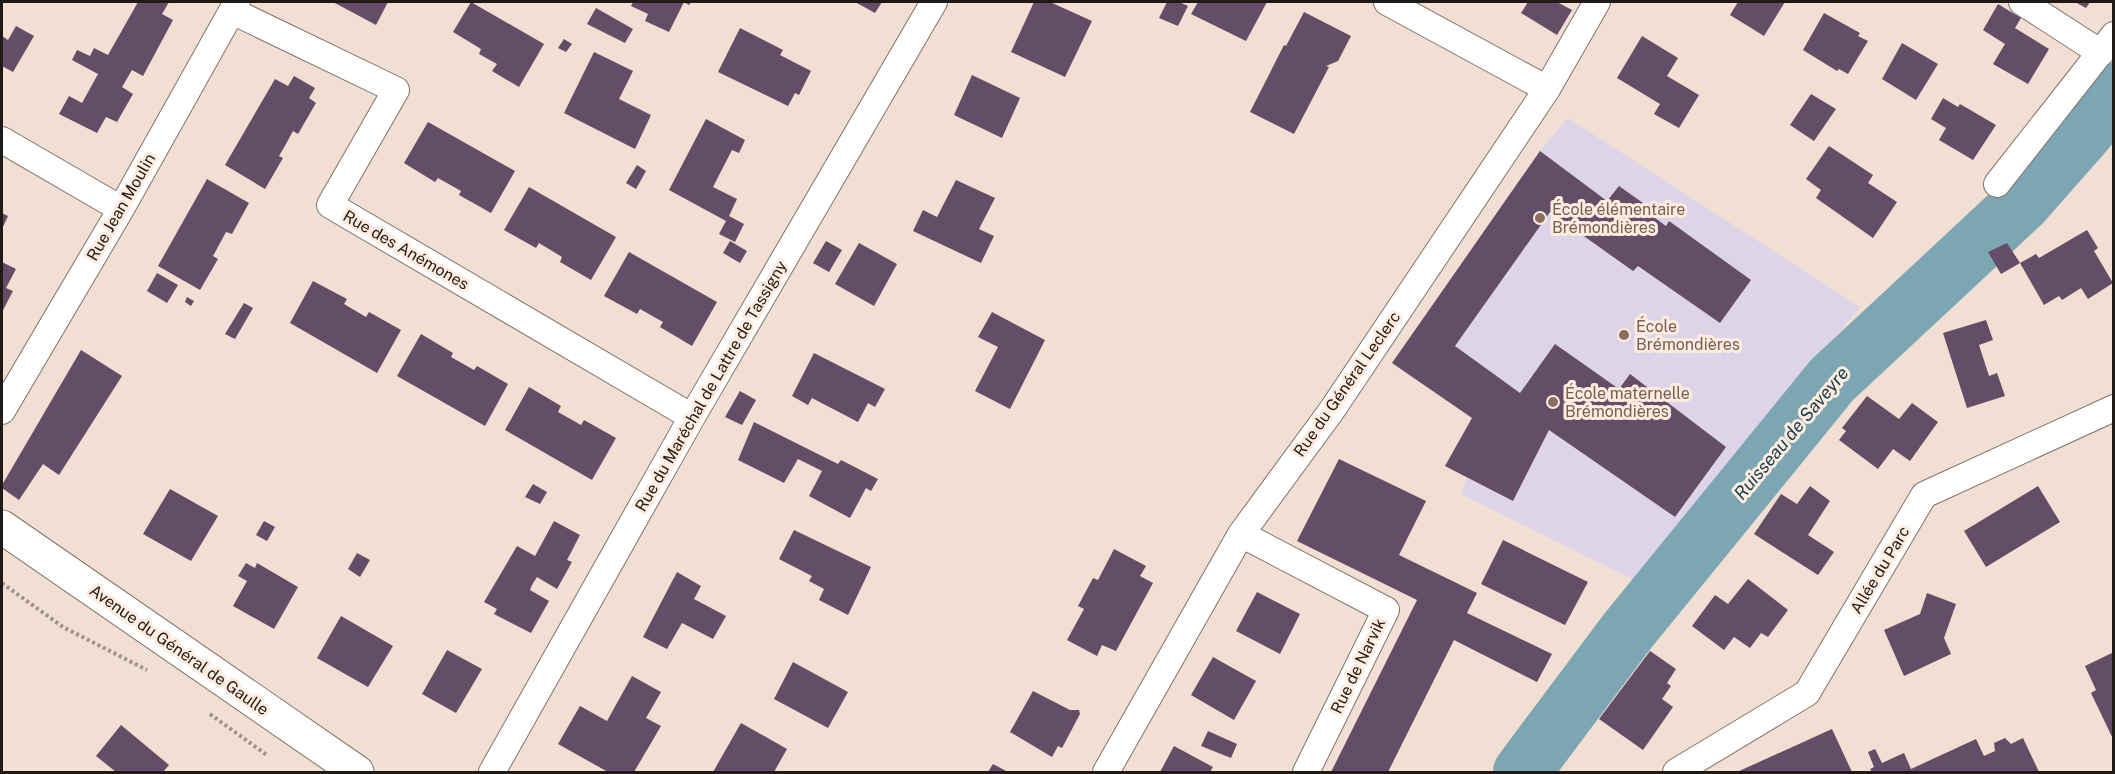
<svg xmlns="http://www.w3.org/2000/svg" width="2115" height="774" font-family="'Public Sans',sans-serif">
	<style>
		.education { fill: #ded4e8 }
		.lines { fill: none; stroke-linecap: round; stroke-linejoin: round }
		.river { stroke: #7da6b5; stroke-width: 58 }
		.building { fill: #644d67 }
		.minor-casing { stroke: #827368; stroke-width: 28 }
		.primary-casing { stroke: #827368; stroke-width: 35 }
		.path { stroke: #9f9389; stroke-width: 4; stroke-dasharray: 3 3; stroke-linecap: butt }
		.minor { stroke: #fff; stroke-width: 26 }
		.primary { stroke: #fff; stroke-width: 33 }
		.education-dot { fill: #8d6e63; stroke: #fdecdf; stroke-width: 2 }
		.labels { text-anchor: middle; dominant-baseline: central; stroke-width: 6; stroke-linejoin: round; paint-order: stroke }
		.street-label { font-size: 16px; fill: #201a16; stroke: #fdecdf }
		.education-label { font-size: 16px; fill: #785e54; stroke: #fdecdf; text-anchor: start }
		.water-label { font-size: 18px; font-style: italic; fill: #153b47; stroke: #fdecdf }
	</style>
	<rect width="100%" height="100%" fill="#f0dfd2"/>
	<path class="education" d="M1568,118L1860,307L1636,581L1461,494L1467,477L1445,466L1472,418L1392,363L1540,151Z"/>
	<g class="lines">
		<path class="river" d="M1522,772L1626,633L1832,380L2022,203L2088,128L2114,92"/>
	</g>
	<path class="building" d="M138,2H169L162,14L173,20L143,76L132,70L122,87L133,94L117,122L106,117L97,133L59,114L69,96L82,103L98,74L72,60L77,50L90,56L94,48L108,55Z
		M333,2H388L376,25Z
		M471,2L544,44L519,87L492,71L497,64L479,54L481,49L453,32Z
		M633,2H691L689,5L684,2L669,32L645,21L648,14L631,6Z
		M855,2H882L875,13Z
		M1034,2H1050L1092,21L1065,77L1011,52Z
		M1167,2H1179L1188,6L1178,26L1159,18Z
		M1198,2H1267L1246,41L1191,14Z
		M1528,2H1557L1572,10L1557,35L1521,13Z
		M1738,2H1785L1764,36L1730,15Z
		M2075,2H2090L2086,8Z
		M1998,4L2021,18L2015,28L2049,49L2028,84L1993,64L2005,44L1983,30Z
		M596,8L633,29L625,43L587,24Z
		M1304,12L1351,36L1338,61L1326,66L1329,67L1294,134L1250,112L1284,45L1286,46Z
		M1824,13L1860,33L1858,36L1868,41L1848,74L1839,69L1837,71L1803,50Z
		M16,26L34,36L13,72L2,66V36L8,40Z
		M740,28L783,50L780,55L811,71L799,95L795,93L788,106L718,72Z
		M1642,36L1678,58L1667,76L1699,95L1679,128L1654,114L1660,104L1617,78Z
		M564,39L572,44L566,52L558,48Z
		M1902,43L1938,64L1916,100L1882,79Z
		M594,52L633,71L619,99L651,115L635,149L564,113Z
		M972,75L1020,98L1002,138L954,115Z
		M294,76L315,88L309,98L316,103L298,134L293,131L286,144L279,156L283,158L265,189L225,165L275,79L288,86Z
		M1811,94L1836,109L1814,141L1790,125Z
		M1943,98L1958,107L1960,104L1996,125L1973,160L1939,140L1946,128L1931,119Z
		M706,119L745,140L739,153L732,150L713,187L737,199L729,216L744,224L735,242L719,234L726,221L669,190Z
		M428,122L515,171L491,213L459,195L461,191L438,178L435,182L404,163Z
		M1829,146L1873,175L1868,183L1897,202L1873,238L1816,198L1821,190L1806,179Z
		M1540,151L1607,201L1619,186L1643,203L1640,207L1666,226L1669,221L1751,280L1720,323L1638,266L1633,271L1550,212L1455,346L1520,393L1555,344L1619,389L1630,374L1726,447L1675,517L1549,430L1513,501L1445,466L1472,418L1392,363Z
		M637,165L646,171L636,189L626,183Z
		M207,179L249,203L232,234L226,232L213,256L218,259L200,290L158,266Z
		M956,180L995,198L979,229L994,236L981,263L913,231L923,210L937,217Z
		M529,187L616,237L591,280L560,262L562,257L539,243L536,248L504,230Z
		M2,213L8,216L2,229Z
		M2087,230L2098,248L2094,251L2113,283L2088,299L2081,288L2062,300L2059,296L2044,305L2020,263L2001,274L1988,252L2007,243L2020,263L2036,254L2039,258Z
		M730,241L747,251L740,263L723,253Z
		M826,241L842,250L829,272L813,263Z
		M859,243L897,264L874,306L835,284Z
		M629,252L717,302L692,346L660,327L663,322L640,309L637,314L604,296Z
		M2,262L16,269L6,288L13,291L2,312Z
		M157,273L178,285L167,303L147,291Z
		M313,281L347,299L344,304L366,317L369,312L401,330L377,373L290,323Z
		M187,297L194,301L191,306L185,302Z
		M244,303L253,308L235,339L225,334Z
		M992,312L1045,340L1010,409L975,391L998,347L978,337Z
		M1986,320L1993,340L1979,345L1989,376L1997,373L2005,396L1967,408L1943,333Z
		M421,334L453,353L451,357L474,370L477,366L508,384L485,426L397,376Z
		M81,350L122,376L59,475L43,464L19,500L2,488V485Z
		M814,353L885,389L875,407L868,403L858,422L812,398L808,405L792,396Z
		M529,387L561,406L558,412L581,425L584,420L616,438L592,480L505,430Z
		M740,391L756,400L742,425L725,417Z
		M1867,396L1899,419L1912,403L1938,422L1910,461L1893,449L1878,469L1839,440L1846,431L1842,428Z
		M754,422L838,464L841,460L878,479L871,491L866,488L850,518L809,496L822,471L798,459L784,483L738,460Z
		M1339,459L1426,501L1399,555L1477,593L1467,613L1552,654L1537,682L1454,640L1388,772H1331L1417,600L1297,541Z
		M533,484L547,492L540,504L525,497Z
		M1810,486L1830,501L1808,535L1834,552L1818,575L1754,534L1781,494L1797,504Z
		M2038,486L2060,522L1986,567L1964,531Z
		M170,489L218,516L191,561L143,534Z
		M264,521L275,527L267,541L256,535Z
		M554,521L580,535L567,560L572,562L557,589L537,577L532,585L530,590L549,601L531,633L494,614L497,609L484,602L517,546L535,556Z
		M794,530L871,567L848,615L819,600L824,589L809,581L812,576L779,559Z
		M1503,540L1588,582L1565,625L1481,584Z
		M1114,549L1146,566L1140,576L1153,583L1116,651L1102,645L1097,656L1067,640L1084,609L1078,606L1093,578L1098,580Z
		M357,553L370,560L360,577L348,569Z
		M246,563L255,568L257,563L298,587L274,629L233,606L247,581L238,576Z
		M677,572L701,586L694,599L726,616L713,639L682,623L667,649L643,637Z
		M1748,579L1788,610L1768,637L1761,633L1750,648L1734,637L1724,650L1692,626L1715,595L1728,604Z
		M1257,592L1300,614L1280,654L1236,631Z
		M1927,593L1956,604L1944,638L1951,654L1904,676L1884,630L1920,614Z
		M341,616L393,646L368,687L317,658Z
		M447,650L482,669L456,713L422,694Z
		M1650,651L1676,669L1667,683L1671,686L1662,699L1673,707L1643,750L1599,719Z
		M2114,652V741L2091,693L2096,690L2085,666Z
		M1213,657L1256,681L1234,720L1191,695Z
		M793,662L848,692L828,728L774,699Z
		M632,676L661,692L646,718L661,726L634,772H608L558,744L580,706L607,721Z
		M1033,691L1070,710H1079L1080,714L1062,748L1058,746L1052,757L1010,732Z
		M741,723L787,749L774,772H713Z
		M121,725L169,765L163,772H116L96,756Z
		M1832,729L1852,772H1737L1799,744Z
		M1208,731L1237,744L1231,758L1201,746Z
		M2005,738L2011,744L2023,738L2039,772H1872L1870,769L1874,767L1868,752L1875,749L1882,763L1904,753L1911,769L1976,739L1984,756L1995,751L1994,743Z
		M1174,746L1213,767L1210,772H1160Z
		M993,764L1008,772H988Z"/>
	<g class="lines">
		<defs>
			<path id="minor" d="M1387,2L1547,89
				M2022,2L2101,53
				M232,11L396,90L330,205L692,417
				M2,140L121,209
				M1997,184L2114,35
				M2,411L121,209L237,2
				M1241,534L1386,610L1306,772
				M492,772L692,417L934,2
				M1106,772L1241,534L1332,410L1547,89L1597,2
				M1676,772L1807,693L1924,495L2114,408"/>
			<path id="primary" d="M2,527L357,772"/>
		</defs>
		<use href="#minor" class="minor-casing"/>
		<use href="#primary" class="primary-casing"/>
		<path class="path" d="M2,583L63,627L147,670
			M210,714L267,755"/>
		<use href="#minor" class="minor"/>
		<use href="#primary" class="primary"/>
	</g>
	<g class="education-dot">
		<circle cx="1540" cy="218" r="6"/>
		<circle cx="1624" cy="335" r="6"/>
		<circle cx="1553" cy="402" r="6"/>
	</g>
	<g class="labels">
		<g class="street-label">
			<text transform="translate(121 207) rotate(-60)">Rue Jean Moulin</text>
			<text transform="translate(406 250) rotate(30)">Rue des Anémones</text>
			<text transform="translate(1347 384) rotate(-55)">Rue du Général Leclerc</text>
			<text transform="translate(711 386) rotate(-60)">Rue du Maréchal de Lattre de Tassigny</text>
			<text transform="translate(1880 570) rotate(-59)">Allée du Parc</text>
			<text transform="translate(179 650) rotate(35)">Avenue du Général de Gaulle</text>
			<text transform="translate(1358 666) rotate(-64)">Rue de Narvik</text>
		</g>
		<g class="education-label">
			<text x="1552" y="209">École élémentaire<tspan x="1552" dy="18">Brémondières</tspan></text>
			<text x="1636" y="326">École<tspan x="1636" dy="18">Brémondières</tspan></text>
			<text x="1565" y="393">École maternelle<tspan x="1565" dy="18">Brémondières</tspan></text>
		</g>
		<g class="water-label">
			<text transform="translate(1791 433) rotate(-50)">Ruisseau de Saveyre</text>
		</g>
	</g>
	<rect width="2115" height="774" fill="none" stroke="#201a16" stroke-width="6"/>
</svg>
